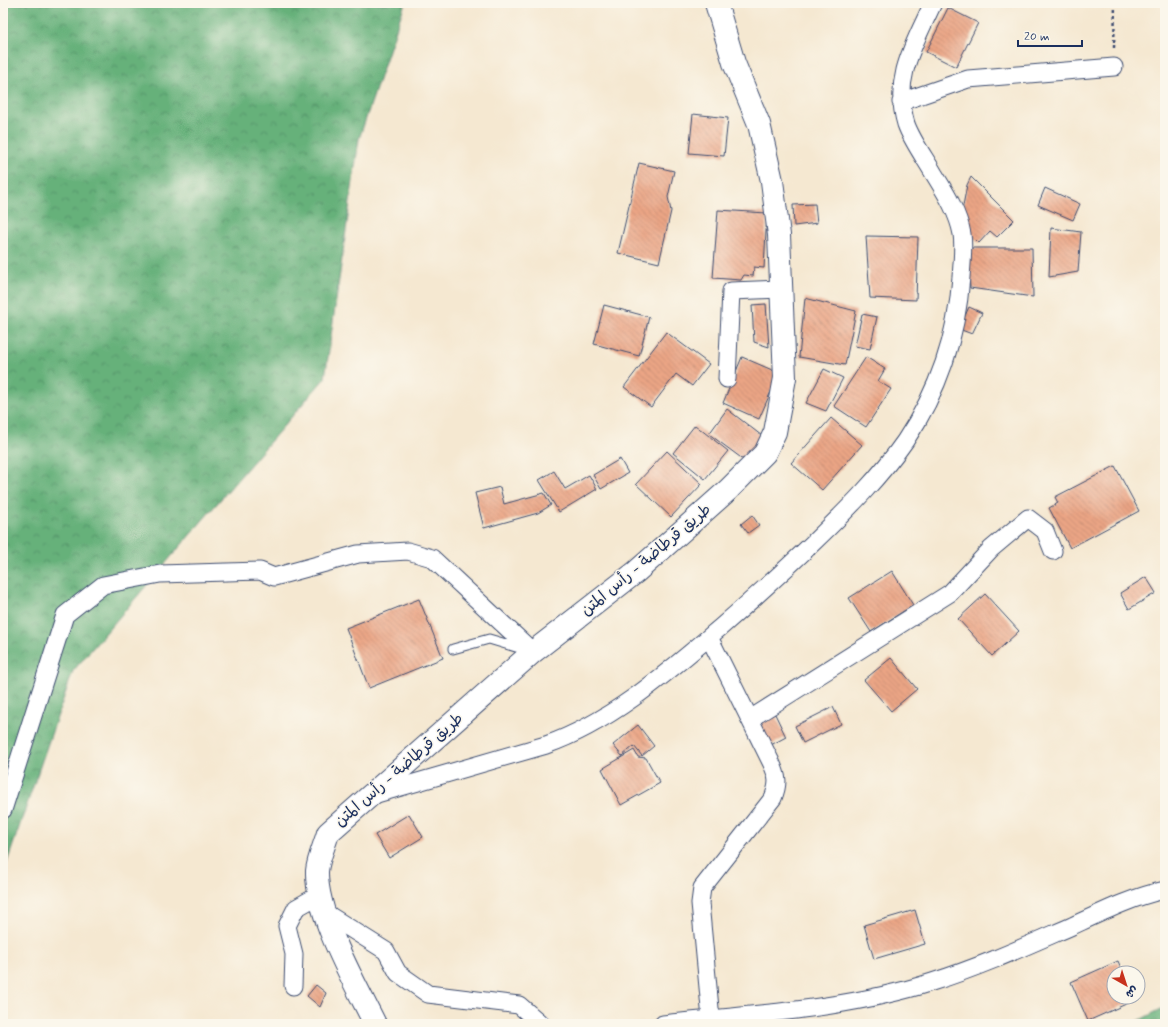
<svg xmlns="http://www.w3.org/2000/svg" width="1168" height="1027" font-family="Mynerve,'Playpen Sans Arabic',sans-serif">
	<style>
		.forest { fill: url(#forest-crowns); stroke: #40706c }
		.building { fill: url(#building-back-hatch) }
		.lines { fill: none; stroke-linecap: round; stroke-linejoin: round }
		.lane-casing { stroke: #3c4b6f; stroke-width: 11 }
		.street-casing { stroke: #3c4b6f; stroke-width: 19 }
		.secondary-casing { stroke: #3c4b6f; stroke-width: 24 }
		.path { stroke: #3c4b6f; stroke-width: 2.5; stroke-dasharray: 3 3; stroke-linecap: butt }
		.lane { stroke: #fff; stroke-width: 9 }
		.street { stroke: #fff; stroke-width: 17 }
		.secondary { stroke: #fff; stroke-width: 22 }
		.labels { text-anchor: middle; dominant-baseline: central; stroke-width: 3; stroke-linejoin: round; paint-order: stroke }
		.street-label { font-size: 16px; fill: #1b2f5e; stroke: #fbf7ec }
	</style>
	<defs>
		<pattern id="forest-crowns" width="20" height="18" patternUnits="userSpaceOnUse"><rect width="20" height="18" fill="#66b17a"/><path d="M2 6a3 3 0 1 1 6 0M12 15a3 3 0 1 1 6 0" fill="none" stroke="#539067"/></pattern>
		<pattern id="building-back-hatch" width="6" height="6" patternUnits="userSpaceOnUse"><rect width="6" height="6" fill="#eba585"/><path d="M-1 5l2 2M0 0l6 6M5-1l2 2" fill="none" stroke="#be8770"/></pattern>
	</defs>
	<rect width="100%" height="100%" fill="#fbf7ec"/>
	<filter id="ink" filterUnits="userSpaceOnUse"><feTurbulence type="fractalNoise" baseFrequency=".025" numOctaves="2"/><feDisplacementMap in="SourceGraphic" scale="8" xChannelSelector="R" yChannelSelector="G"/><feConvolveMatrix kernelMatrix="1 2 1 2 8 2 1 2 1" color-interpolation-filters="sRGB"/></filter>
	<filter id="wash" filterUnits="userSpaceOnUse"><feTurbulence type="fractalNoise" baseFrequency=".012" numOctaves="4" result="noise"/><feDisplacementMap in="SourceGraphic" scale="16" xChannelSelector="R" yChannelSelector="G"/><feGaussianBlur stdDeviation="0.9" result="paint"/><feColorMatrix in="noise" values="0 0 0 0 0 0 0 0 0 0 0 0 0 0 0 0 0 1.4 0 .05"/><feComposite in="paint" operator="in"/></filter>
	<g filter="url(#wash)">
		<rect width="100%" height="100%" fill="#f5e8d1"/>
		<path class="forest" d="M3,3H405L359,139L325,378L73,671L3,874Z
			M1165,1007V1024H1132Z"/>
		<g id="blocks">
			<path class="building" d="M948,8L978,23L956,67L926,52Z
				M693,114L728,118L724,156L689,153Z
				M639,163L674,171L668,197L671,211L659,263L618,253Z
				M971,177L1014,220L997,237L990,231L979,243L963,227L961,216L967,185Z
				M1045,188L1080,204L1073,220L1038,205Z
				M815,204L817,223L794,226L793,205Z
				M718,210L767,213L764,268L754,267L753,276L744,275L741,280L713,278Z
				M1051,228L1081,232L1078,272L1049,277Z
				M866,236L918,237L916,300L870,298Z
				M967,248H1032L1033,297L970,288Z
				M805,298L856,311L845,365L799,357Z
				M766,304L769,347L754,342L752,305Z
				M604,305L649,317L639,356L594,344Z
				M969,307L982,313L972,334L959,329Z
				M862,314L877,317L870,349L855,346Z
				M666,332L709,364L692,386L676,374L651,407L624,387Z
				M742,357L779,373L759,419L723,403Z
				M866,357L885,369L878,381L891,389L866,427L834,406Z
				M824,369L843,378L826,411L806,403Z
				M727,409L766,439L748,463L709,434Z
				M831,418L862,445L822,490L791,463Z
				M695,425L728,451L705,479L673,453Z
				M667,451L702,484L671,517L636,484Z
				M620,459L628,473L601,489L593,475Z
				M1115,466L1139,511L1070,548L1049,508L1058,503L1055,497Z
				M554,471L565,489L589,475L597,489L559,512L539,480Z
				M500,487L504,504L544,493L551,505L538,513L484,528L475,493Z
				M752,515L759,525L748,533L741,524Z
				M892,571L913,605L871,632L849,598Z
				M1146,577L1156,593L1129,609L1120,593Z
				M985,594L1019,631L992,656L958,619Z
				M419,599L443,658L369,688L346,628Z
				M891,658L917,689L891,711L864,680Z
				M833,707L841,724L803,743L795,726Z
				M775,714L786,737L769,746L757,723Z
				M638,725L654,746L642,756L634,746L622,756L613,745Z
				M634,750L638,757L646,758L660,783L621,805L602,769Z
				M409,814L423,837L389,858L375,835Z
				M915,910L925,944L874,959L864,925Z
				M1118,961L1123,973H1114V997H1133L1135,1000L1088,1021L1071,982Z
				M316,985L326,993L320,1007L307,996Z"/>
		</g>
	</g>
	<g filter="url(#ink)">
		<use href="#blocks" fill-opacity="0" stroke="#3c4b6f" stroke-width="1"/>
		<g class="lines">
			<defs>
				<path id="lane" d="M453,649L489,639L526,650"/>
				<path id="street" d="M901,102L968,79L1114,67
					M727,379L731,291L780,289
					M709,637L771,762C778,777 779,783 773,798L702,888L700,903L711,1019
					M750,719L950,593L991,549L1028,518L1045,531L1053,551
					M373,795L546,745C612,722 669,671 722,626C754,598 785,570 816,540C848,509 880,477 905,441C938,392 957,336 961,277C962,263 964,247 962,234C958,212 945,192 934,174C925,158 912,141 906,124C892,78 915,43 933,3
					M3,810L65,615L103,585L160,574L260,571L274,577L358,554L408,551L432,558L533,652
					M324,912L386,951L398,973L428,994L519,1005L541,1024
					M293,986L294,954L287,926L296,908L319,895
					M663,1024C752,1014 845,1010 932,982C980,967 1026,946 1072,926C1102,912 1132,897 1165,890"/>
				<path id="secondary" d="M375,1024C355,983 316,916 317,871C318,859 325,844 328,833L533,652L636,572L728,490L765,453L775,432L785,378L779,235L772,181L759,124L734,63L716,3"/>
			</defs>
			<use href="#lane" class="lane-casing"/>
			<use href="#street" class="street-casing"/>
			<use href="#secondary" class="secondary-casing"/>
			<path class="path" d="M1114,48L1115,3"/>
			<use href="#lane" class="lane"/>
			<use href="#street" class="street"/>
			<use href="#secondary" class="secondary"/>
		</g>
	</g>
	<g class="labels">
		<g class="street-label">
			<text transform="translate(646 560) rotate(-40)">طريق قرطاضة - رأس المتن</text>
			<text transform="translate(399 770) rotate(-41)">طريق قرطاضة - رأس المتن</text>
		</g>
	</g>
	<rect width="1168" height="1027" fill="none" stroke="#fbf7ec" stroke-width="16"/>
	<g transform="translate(1126 985) rotate(141)"><circle r="19" fill="#fbf7ec" stroke="#a1a7b3"/>
	<path d="M0-3L7 15L0 10L-7 15Z" fill="#c8321e"/>
	<text y="-6" font-size="11" font-weight="bold" text-anchor="middle" fill="#1b2f5e">ش</text>
	</g>
	<path d="M1018 40v6h64v-6" fill="none" stroke="#1b2f5e" stroke-width="2"/>
	<text x="1024" y="40" font-size="12" fill="#1b2f5e" stroke="#fbf7ec" stroke-width="3" paint-order="stroke">20 m</text>
</svg>
